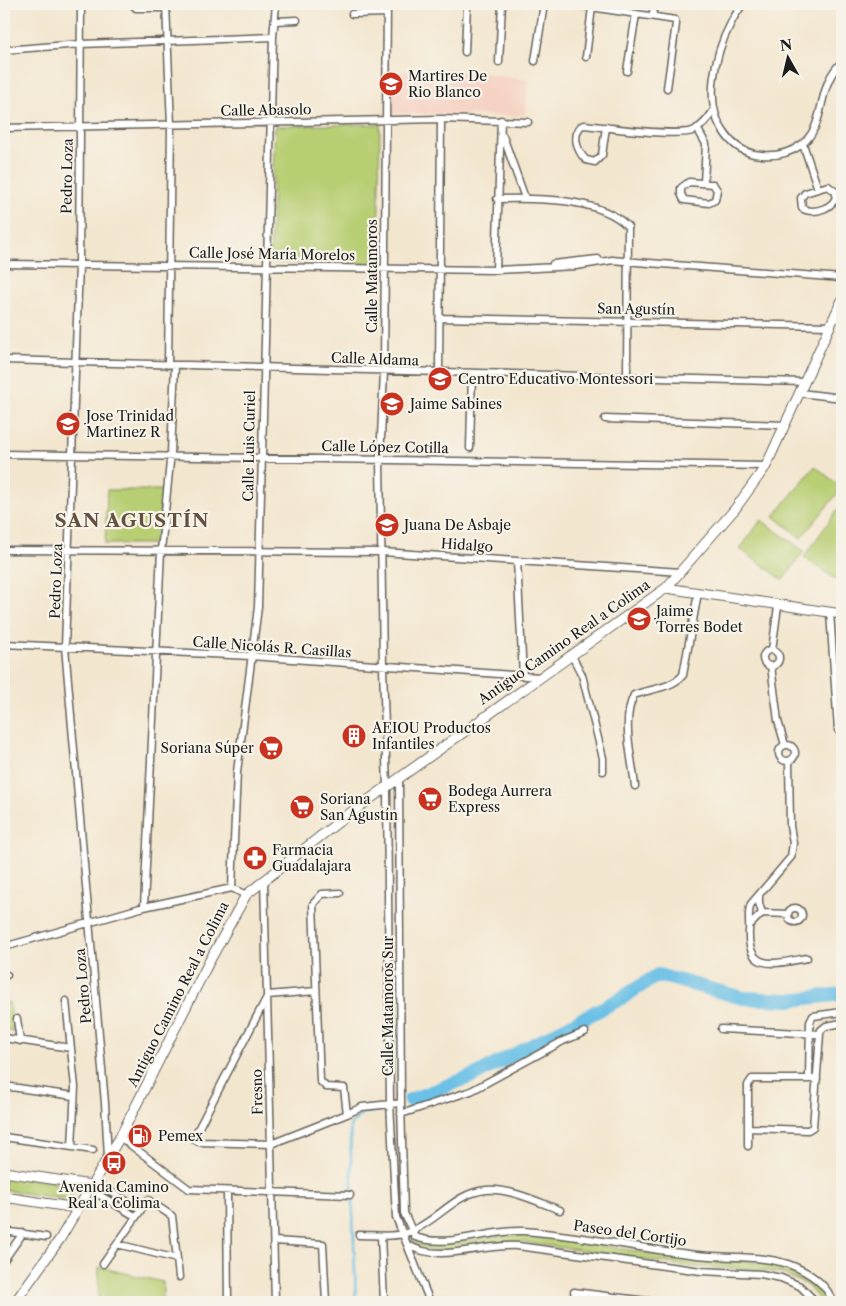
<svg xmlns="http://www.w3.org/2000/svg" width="846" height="1306" font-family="'Libre Caslon Text',serif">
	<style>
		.built { fill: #f5d2c3 }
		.green { fill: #b7ce72; stroke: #6a7547 }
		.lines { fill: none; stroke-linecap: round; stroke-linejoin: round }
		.stream { stroke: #6ac0e6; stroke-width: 2.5 }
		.river { stroke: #6ac0e6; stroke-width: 14 }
		.street-casing { stroke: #67635b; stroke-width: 9 }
		.secondary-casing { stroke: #67635b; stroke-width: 11 }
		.street { stroke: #fff; stroke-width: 6 }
		.secondary { stroke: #fff; stroke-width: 9 }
		.labels { text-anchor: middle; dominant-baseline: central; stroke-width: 4.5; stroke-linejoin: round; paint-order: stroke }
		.poi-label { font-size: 14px; fill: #1c1c1c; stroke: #f7f3e8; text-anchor: start }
		.street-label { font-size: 14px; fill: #1c1c1c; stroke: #f7f3e8 }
		.district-label { font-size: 19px; font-weight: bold; letter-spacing: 1px; fill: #64503e; stroke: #f7f3e8 }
	</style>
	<rect width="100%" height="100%" fill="#f7f3e8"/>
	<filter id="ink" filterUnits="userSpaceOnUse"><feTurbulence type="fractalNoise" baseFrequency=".02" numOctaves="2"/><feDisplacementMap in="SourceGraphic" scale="10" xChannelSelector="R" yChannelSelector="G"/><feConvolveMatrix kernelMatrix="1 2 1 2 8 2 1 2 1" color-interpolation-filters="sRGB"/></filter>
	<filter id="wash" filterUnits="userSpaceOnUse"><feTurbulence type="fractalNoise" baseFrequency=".0096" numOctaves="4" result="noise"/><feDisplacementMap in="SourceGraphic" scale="20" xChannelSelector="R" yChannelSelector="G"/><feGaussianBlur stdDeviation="1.12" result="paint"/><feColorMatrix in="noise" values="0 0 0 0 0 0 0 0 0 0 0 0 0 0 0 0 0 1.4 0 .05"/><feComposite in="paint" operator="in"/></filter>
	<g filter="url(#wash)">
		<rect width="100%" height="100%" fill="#f3e6cf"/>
		<path class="built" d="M444,68L528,80L525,116L390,113L391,73Z"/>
		<path class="green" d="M380,124L378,264L270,262L275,126Z
			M815,466L842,488L801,538L774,516Z
			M107,490H162L157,544H105Z
			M842,503V584L804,557Z
			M761,520L804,551L783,580L740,549Z
			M9,1002L14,1032L4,1030V1003Z
			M4,1175L74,1185L71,1200L4,1190Z
			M524,1234L696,1260L753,1262L791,1268L815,1281L829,1302H821L807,1285L781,1273L752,1269L695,1267L522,1242H498L433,1252L411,1245L409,1239L420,1244L433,1246L496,1236Z
			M99,1267L163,1282V1302H98Z"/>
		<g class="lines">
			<path class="stream" d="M407,1102L410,1100
				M356,1302L350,1126L362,1113L384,1110"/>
			<path class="river" d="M410,1100L475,1075L620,999L658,975L743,998L790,1000L842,994"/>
		</g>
	</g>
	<g filter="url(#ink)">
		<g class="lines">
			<defs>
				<path id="street" d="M81,4L79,265L65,647L105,1103L108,1157
					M132,4L136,8H166
					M166,4L171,125L168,365
					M387,4L384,371L380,459L383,667L387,788L390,1103L396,1217L430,1302
					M572,4L675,20L676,24L667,88
					M743,4C739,10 734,16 731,23C715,53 703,104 724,132C731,143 741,151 754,154C770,157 787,155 801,145C828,125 815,86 842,62
					M352,14L387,13
					M652,16L655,4
					M275,21L297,20
					M4,50L81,44L273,37
					M465,52L467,4
					M586,57L592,7
					M535,61L544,4
					M499,62L502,4
					M627,71L636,14
					M606,127L602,155L595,162L586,160C577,151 572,136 581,126L584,125C606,127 679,138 695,130C704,125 709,118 714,110
					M4,128L441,119L528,122
					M697,128L706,144L704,183
					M503,136L525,198
					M803,144L818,189
					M689,182L713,184L717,190L715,200L709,203L684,200L681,194V188Z
					M828,186L836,192C838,207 813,216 802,208L801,198L805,193Z
					M497,199C534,198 601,197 628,227L627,375
					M611,260L842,278
					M4,264L496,270L576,266L613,260
					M553,264L598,259
					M496,270L501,120
					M440,318L831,326
					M4,360L805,382
					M439,373L441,119
					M800,393L842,398
					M605,419L785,425
					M470,448L472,374
					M4,454L766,466
					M4,550L382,552L681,572
					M517,561L523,676
					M830,612L838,730L842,734
					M4,644L251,656L539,677
					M763 658a8 8 0 1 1 16 0a8 8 0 1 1-16 0Z
					M772,650L778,606
					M571,654L582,675L603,758V771
					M771,666L778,721L785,745
					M779 753a8 8 0 1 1 16 0a8 8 0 1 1-16 0Z
					M789,761L790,826L793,843L791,857L751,904C747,913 750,922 749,931C747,974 777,963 807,958
					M399,780L401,1103L404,1213L415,1237C449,1249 488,1229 524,1231C582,1235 640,1249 697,1255C728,1258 758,1255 788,1264C807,1271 826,1283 833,1302
					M635,786C632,757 621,721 634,695C650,689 672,688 683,675L698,593
					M264,880L275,1302
					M232,888L237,772L258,607L273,37L276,4
					M340,893L322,894L313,904L320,1081L326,1087L344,1088L347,1114
					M144,907L161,551L171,452L175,365
					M788 915a7 7 0 1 1 14 0a7 7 0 1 1-14 0Z
					M762,913L788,914
					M750,925L762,913L759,903V895
					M4,947L144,907L232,888L246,895
					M4,976L7,975
					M316,991L268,995L195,1135V1140L199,1142L271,1144L347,1114L362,1107L401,1103
					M66,1001L75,1087L72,1147
					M17,1019L20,1041
					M721,1029L820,1034
					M4,1038L71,1048
					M809,1078L810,1022L813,1016L842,1012
					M4,1086L74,1096
					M401,1114L471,1091L563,1041L585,1032
					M748,1128L808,1130L813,1127L820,1034L821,1030L826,1026L842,1023
					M4,1137L93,1150
					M120,1137L189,1189L350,1195
					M748,1146V1085L752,1079H817
					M93,1181L140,1209
					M89,1189L135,1216
					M227,1192L228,1302
					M4,1231L46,1237
					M359,1235C375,1235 394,1238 409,1232C437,1222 454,1193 486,1190C510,1188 538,1202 560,1210
					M381,1236L384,1302
					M274,1241L323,1244L326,1302
					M117,1244L177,1259L179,1277
					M408,1245C440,1264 482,1243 518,1246L701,1271L761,1274L781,1278L800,1286L816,1302
					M4,1260L23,1233
					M103,1264L148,1200L172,1216L177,1259
					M574,1292L655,1302"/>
				<path id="secondary" d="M666,588L842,614
					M4,1172L91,1185
					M4,1197L77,1208
					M15,1302L60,1239L120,1137L209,962L246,895L346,816L666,588L735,509L766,466L842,300"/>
			</defs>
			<use href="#street" class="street-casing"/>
			<use href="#secondary" class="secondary-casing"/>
			<use href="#street" class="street"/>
			<use href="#secondary" class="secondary"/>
		</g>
	</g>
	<defs>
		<symbol id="school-disc" viewBox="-11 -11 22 22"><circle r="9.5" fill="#c8321e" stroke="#f7f3e8"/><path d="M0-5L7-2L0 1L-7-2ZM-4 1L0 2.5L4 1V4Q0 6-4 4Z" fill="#fff"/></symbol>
		<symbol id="building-disc" viewBox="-11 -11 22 22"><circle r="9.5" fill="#c8321e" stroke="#f7f3e8"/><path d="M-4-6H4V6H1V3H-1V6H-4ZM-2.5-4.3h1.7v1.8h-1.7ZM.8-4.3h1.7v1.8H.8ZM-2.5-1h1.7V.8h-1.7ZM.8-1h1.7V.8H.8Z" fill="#fff"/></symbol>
		<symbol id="supermarket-disc" viewBox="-11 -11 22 22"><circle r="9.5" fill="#c8321e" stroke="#f7f3e8"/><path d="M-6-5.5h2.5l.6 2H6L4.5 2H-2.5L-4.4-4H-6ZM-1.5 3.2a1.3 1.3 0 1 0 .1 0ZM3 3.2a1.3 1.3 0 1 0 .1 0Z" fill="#fff"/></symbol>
		<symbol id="pharmacy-disc" viewBox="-11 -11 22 22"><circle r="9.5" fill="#c8321e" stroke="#f7f3e8"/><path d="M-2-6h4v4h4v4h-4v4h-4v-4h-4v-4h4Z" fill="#fff"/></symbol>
		<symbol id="fuel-disc" viewBox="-11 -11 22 22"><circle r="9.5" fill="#c8321e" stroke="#f7f3e8"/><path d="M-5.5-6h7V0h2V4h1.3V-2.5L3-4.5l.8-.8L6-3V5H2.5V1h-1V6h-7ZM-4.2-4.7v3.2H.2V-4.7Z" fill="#fff"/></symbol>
		<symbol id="bus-disc" viewBox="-11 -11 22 22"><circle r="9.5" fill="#c8321e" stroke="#f7f3e8"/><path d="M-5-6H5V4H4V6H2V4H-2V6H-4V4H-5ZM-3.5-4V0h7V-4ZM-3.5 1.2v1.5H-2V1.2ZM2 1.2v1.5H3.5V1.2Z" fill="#fff"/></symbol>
	</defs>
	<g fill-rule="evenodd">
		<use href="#school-disc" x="377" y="70" width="28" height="28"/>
		<use href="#school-disc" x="426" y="365" width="28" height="28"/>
		<use href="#school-disc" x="378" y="390" width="28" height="28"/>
		<use href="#school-disc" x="54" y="410" width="28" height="28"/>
		<use href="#school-disc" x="373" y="511" width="28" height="28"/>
		<use href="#school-disc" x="625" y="605" width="28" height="28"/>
		<use href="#building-disc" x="340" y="722" width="28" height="28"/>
		<use href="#supermarket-disc" x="257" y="734" width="28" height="28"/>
		<use href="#supermarket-disc" x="416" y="785" width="28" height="28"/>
		<use href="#supermarket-disc" x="288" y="793" width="28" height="28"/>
		<use href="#pharmacy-disc" x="241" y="844" width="28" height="28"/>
		<use href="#fuel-disc" x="126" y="1122" width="28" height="28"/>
		<use href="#bus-disc" x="100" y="1149" width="28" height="28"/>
	</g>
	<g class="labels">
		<g class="poi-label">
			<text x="408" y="76">Martires De<tspan x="408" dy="16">Rio Blanco</tspan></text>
			<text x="458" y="379">Centro Educativo Montessori</text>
			<text x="410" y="404">Jaime Sabines</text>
			<text x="86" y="416">Jose Trinidad<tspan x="86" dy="16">Martinez R</tspan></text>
			<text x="404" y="525">Juana De Asbaje</text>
			<text x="656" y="611">Jaime<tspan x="656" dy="16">Torres Bodet</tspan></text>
			<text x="372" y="728">AEIOU Productos<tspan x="372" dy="16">Infantiles</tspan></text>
			<text x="254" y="748" text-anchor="end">Soriana Súper</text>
			<text x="448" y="791">Bodega Aurrera<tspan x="448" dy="16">Express</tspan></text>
			<text x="320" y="799">Soriana<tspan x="320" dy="16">San Agustín</tspan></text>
			<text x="272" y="850">Farmacia<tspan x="272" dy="16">Guadalajara</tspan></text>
			<text x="158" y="1136">Pemex</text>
			<text x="114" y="1187" text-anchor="middle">Avenida Camino<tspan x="114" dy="16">Real a Colima</tspan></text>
		</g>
		<g class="street-label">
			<text transform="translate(266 110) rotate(-1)">Calle Abasolo</text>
			<text transform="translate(67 176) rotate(-89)">Pedro Loza</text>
			<text transform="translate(272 254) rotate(1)">Calle José María Morelos</text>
			<text transform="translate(372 276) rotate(-90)">Calle Matamoros</text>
			<text transform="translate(636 309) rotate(1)">San Agustín</text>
			<text transform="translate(375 359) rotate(2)">Calle Aldama</text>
			<text transform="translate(249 446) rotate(-89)">Calle Luis Curiel</text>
			<text transform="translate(385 447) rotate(1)">Calle López Cotilla</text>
			<text transform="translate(467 545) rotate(4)">Hidalgo</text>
			<text transform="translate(56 581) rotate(-88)">Pedro Loza</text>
			<text transform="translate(564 642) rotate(-35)">Antiguo Camino Real a Colima</text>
			<text transform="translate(272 647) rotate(4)">Calle Nicolás R. Casillas</text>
			<text transform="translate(83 986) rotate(-95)">Pedro Loza</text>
			<text transform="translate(178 994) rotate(-63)">Antiguo Camino Real a Colima</text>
			<text transform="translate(388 1006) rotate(-90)">Calle Matamoros Sur</text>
			<text transform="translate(257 1092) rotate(-91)">Fresno</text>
			<text transform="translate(630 1233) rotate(8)">Paseo del Cortijo</text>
		</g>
		<g class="district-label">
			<text x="132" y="520">SAN AGUSTÍN</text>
		</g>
	</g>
	<rect width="846" height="1306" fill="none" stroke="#f7f3e8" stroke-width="20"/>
	<g transform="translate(788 58) rotate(352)" stroke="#f7f3e8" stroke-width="4" paint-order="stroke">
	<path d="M0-4L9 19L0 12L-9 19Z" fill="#1c1c1c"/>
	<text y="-8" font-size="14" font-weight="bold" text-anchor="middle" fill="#1c1c1c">N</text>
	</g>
</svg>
